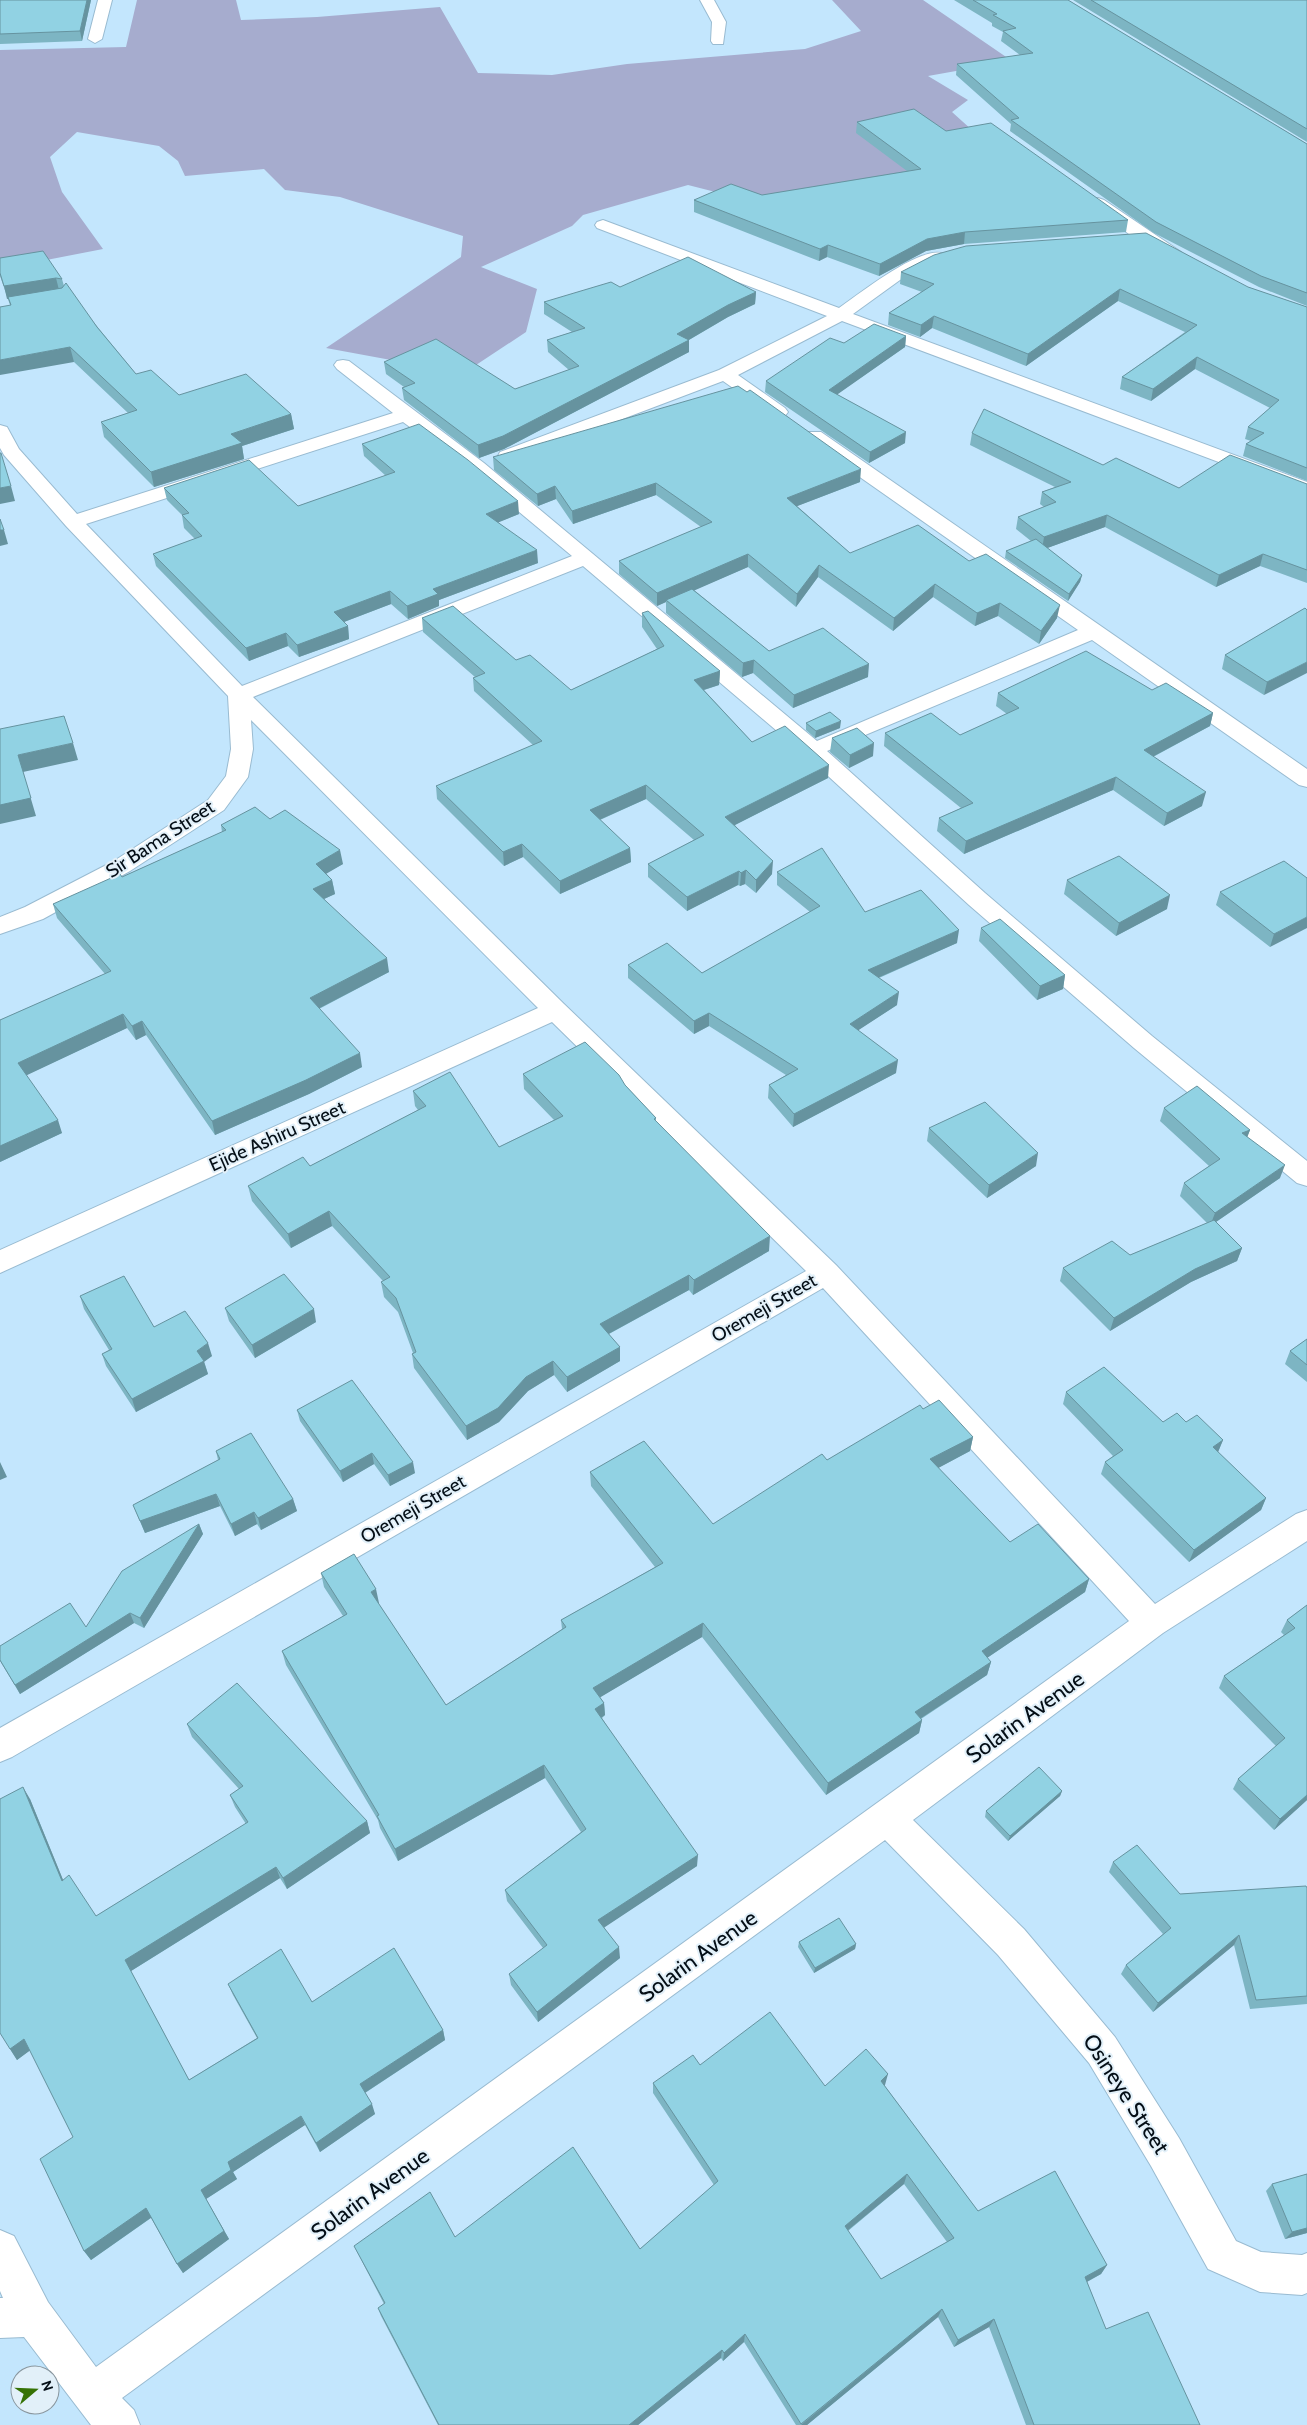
<svg xmlns="http://www.w3.org/2000/svg" width="1307" height="2425" font-family="Cabin,sans-serif">
	<style>
		.green { fill: #a6acce }
		.lines { fill: none; stroke-linecap: round; stroke-linejoin: round }
		.minor-casing { stroke: #99bbd1; stroke-width: 2 }
		.minor { fill: #fff; fill-rule: evenodd }
		.wall { fill: #7db5c3; fill-rule: evenodd }
		.shaded-wall { fill: #66939f }
		.building { fill: #91d2e3; stroke: #66939f; fill-rule: evenodd }
		.labels { text-anchor: middle; dominant-baseline: central; stroke-width: 4; stroke-linejoin: round; paint-order: stroke }
		.street-label { font-size: 19px; fill: #040e16; stroke: #e2f0f9 }
		.near-street-label { font-size: 22px; fill: #040e16; stroke: #e2f0f9 }
	</style>
	<rect width="100%" height="100%" fill="#c3e6fd"/>
	<path class="green" d="M137,0H236L241,20L317,17L440,7L478,73L552,75L627,64L805,49L861,31L832,0H923L1012,61L928,76L968,100L952,112L1003,158L743,199L688,185L583,215L572,226L481,267L537,289L526,332L473,367L391,360L326,348L461,257L463,236L340,197L285,190L264,169L185,176L178,161L159,146L77,132L50,157L62,192L103,249L0,269V50L126,47Z"/>
	<g class="lines">
		<defs>
			<path id="minor" d="M98,0H112L102,39L95,43L88,39Z
				M700,0H714L726,22L723,44H713L711,41L712,22Z
				M1098,198L1104,200L1181,252L1179,256C1158,261 1110,219 1092,206L1090,203L1092,200Z
				M603,220L839,308C859,294 917,248 941,253L943,257L941,261L900,280L853,314L1307,482V495L842,321L738,375L785,408L788,412L785,416H773L723,381L514,460H500L498,456L500,452L719,370L827,316L597,228L595,225L597,222Z
				M343,360L349,361L484,463L817,741L1078,630L807,440L805,436L807,432H821L1307,769V787L1299,785L1092,640L827,751L985,893L1152,1036L1307,1161V1186L1297,1183L1134,1048L969,905L804,754L583,566L253,697L564,1004L836,1265L1155,1604L1296,1514L1307,1510V1541L1163,1633L913,1820L1024,1929L1115,2037L1179,2138L1236,2241L1261,2252L1302,2255L1307,2253V2293L1302,2295L1260,2292L1208,2269L1151,2166L1089,2063L998,1955L885,1840L122,2398L134,2410L140,2425H91L24,2337L0,2338V2298H3L0,2291V2230L14,2236L48,2302L96,2367L1129,1621L823,1288L12,1757L0,1762V1728L806,1271L552,1022L0,1273V1250L538,1008L251,720L253,749L248,777L224,810L130,871L43,919L0,934V917L25,907L114,861L208,800L226,776L231,749L228,696L66,526L4,455L0,448V425L7,427L19,449L77,514L393,413L337,369L334,365L337,361ZM403,422L470,471L572,556L242,686L86,524Z"/>
		</defs>
		<use href="#minor" class="minor-casing"/>
		<use href="#minor" class="minor"/>
	</g>
	<path class="wall" d="M0,0H91L82,41L0,44Z
		M954,0H1068L1307,144V306L1259,287L1154,233L1010,131L1011,124L956,75L957,64L1020,55L1001,41L1003,32L992,26V23Z
		M1073,0H1307V142Z
		M857,122L946,131L1128,220L1126,232L964,244L926,251L879,276L827,257L819,261L694,212V200L762,195L907,171L856,133Z
		M0,258L62,279L64,286L136,374L179,395L291,414L294,429L242,446L244,459L154,487L104,437L101,422L128,413L74,362L10,305L0,276Z
		M901,272L1248,287L1307,307V481L1243,456L1246,444L1251,441L1245,439L1248,427L1270,408L1195,369L1151,401L1120,389L1122,377L1185,332L1118,301L1026,366L932,328L920,337L888,325L889,313L922,292L900,284Z
		M620,287L756,292L755,304L728,317L689,340V352L504,449L479,458L404,400L402,388L404,387L386,374L384,362L515,389L569,370L548,352L547,340L572,332L544,314V302Z
		M906,336L905,347L837,394L905,443L869,463L765,392L766,381L844,343Z
		M972,433L1103,465L1179,488L1307,484V583L1260,566L1216,587L1105,527L1047,548L1082,575L1080,582L1068,601L1005,558L1006,551L1031,541L1016,529L1018,517L1044,507L1040,504L1042,492L1055,487L970,445Z
		M362,444L519,514L498,522L538,563L439,600V606L408,619L391,604L344,622L348,626L349,639L299,657L288,646L249,661L156,566L153,554L195,539L184,528L182,515L167,500L164,488L298,506L386,476L364,456Z
		M493,457L860,482L797,506L850,553L969,561L1057,618L1039,644L998,616L975,626L933,597L893,631L818,577L796,607L748,567L694,590L769,651L868,677L793,708L753,673L742,677L666,613V602L657,606L619,574V561L701,527L656,495L573,524L556,499L538,506L494,470Z
		M1305,608L1264,695L1222,669L1225,655Z
		M642,613L720,671L719,685L704,690L752,742L828,778L735,825L772,874L756,893L745,884L740,886L738,885L687,911L648,877V864L694,840L646,799L600,820L630,848L631,862L560,894L523,857L504,866L437,799L436,786L533,745L474,691L473,678L475,677L423,632L422,618L516,660L571,690L657,649L642,627Z
		M1152,690L1213,713L1210,726L1153,757L1202,806L1164,826L1113,790L964,854L937,831L939,818L961,808L884,746L885,733L960,735L1007,714L996,706L998,693Z
		M806,723L840,728L815,738L806,730Z
		M832,738L873,756L849,768L830,752Z
		M270,819L343,864L326,873L332,880L335,894L324,899L389,972L319,1009L362,1067L309,1094L215,1135L146,1035L136,1040L127,1028L26,1075L62,1133L0,1162V1020L105,974L57,918L53,904L122,877L222,832L221,825Z
		M777,872L865,912L957,943L879,978L897,1005L858,1030L896,1073L793,1127L768,1098L769,1085L786,1075L709,1026L694,1034L628,978V965L702,973L810,912L777,885Z
		M1307,878L1270,947L1216,905L1220,892Z
		M1067,880L1167,909L1116,936L1064,894Z
		M981,928L1065,975L1063,989L1037,1000L979,941Z
		M523,1074L625,1085L656,1118V1121L769,1251L693,1295L689,1290L609,1334L620,1361L567,1392L554,1375L528,1391L499,1422L467,1440L414,1368L412,1354L413,1353L398,1312L384,1297L381,1282L383,1281L332,1226L291,1248L252,1201L248,1186L310,1166L418,1110L415,1106L413,1091L499,1147L554,1120L524,1089Z
		M1164,1108L1250,1130L1247,1137L1280,1178L1216,1222L1242,1248L1237,1261L1191,1282L1110,1331L1060,1281L1063,1268L1130,1255L1207,1223L1180,1196L1184,1183L1209,1166L1160,1121Z
		M929,1128L1036,1166L987,1198L927,1141Z
		M80,1296L154,1327L212,1356L204,1361L208,1374L136,1412L106,1366L102,1354L109,1350L84,1309Z
		M225,1308L316,1322L255,1358L229,1321Z
		M1307,1339V1382L1285,1364L1290,1351Z
		M1066,1392L1163,1422H1186L1223,1440L1218,1452L1266,1498L1261,1510L1189,1562L1101,1474L1105,1462L1113,1456L1063,1404Z
		M923,1409L973,1437L970,1451L938,1468L1010,1542L1089,1579L1085,1592L987,1658L991,1662L987,1675L921,1719L922,1720L919,1733L826,1795L702,1637L600,1697L604,1703L605,1715L602,1718L697,1866L604,1927L620,1958L538,2022L511,1985L509,1974L543,1948L507,1901L505,1890L581,1832L545,1778L398,1861L380,1828L378,1820L286,1665L282,1651L343,1616L324,1587L321,1573L379,1603H378L446,1705L562,1629L561,1620L655,1567L591,1486L590,1472L713,1524L827,1460Z
		M297,1410L415,1473L390,1486L374,1464L343,1482L300,1421Z
		M216,1451L293,1499L297,1511L261,1530L257,1524L235,1536L220,1506L145,1533L133,1505L218,1460Z
		M199,1524L203,1534L144,1628L134,1623L20,1694L0,1661V1646L86,1627Z
		M1307,1605V1800L1274,1830L1233,1789L1238,1779L1276,1746L1219,1688L1224,1676L1284,1635L1281,1632L1287,1620Z
		M187,1724L367,1821L370,1833L287,1889L280,1878L131,1971L189,2080L257,2038L233,1995L228,1984L443,2030L445,2040L365,2093L375,2114L320,2152L305,2125L233,2172L237,2179L206,2199L229,2239L183,2273L177,2264L151,2218L91,2260L84,2251L73,2137L30,2050L17,2060L10,2049L30,1799L63,1880L96,1916L246,1824L235,1807L230,1795L239,1789L192,1737Z
		M1062,1791L1060,1796L1008,1841L985,1817L986,1811Z
		M1113,1862L1180,1894L1307,1888V2004L1250,2009L1234,1945L1153,2012L1121,1974L1126,1965L1163,1934L1109,1872Z
		M799,1942L856,1944L855,1949L814,1973L798,1947Z
		M700,2065L825,2086L885,2085H884L978,2211L1107,2265L1101,2274L1087,2282L1106,2329L1200,2425H1026L989,2327L954,2347L938,2317L807,2425H796L744,2342L723,2361L721,2358L638,2425H438L381,2316L378,2308L384,2304L354,2246L455,2237L640,2249L714,2185L653,2093V2083ZM904,2184L947,2242L881,2279L848,2231Z
		M1307,2174V2233L1285,2239L1266,2191L1272,2184Z"/>
	<path class="shaded-wall" d="M87,0H91L82,41L80,31Z
		M965,232L964,244L926,251L879,276L880,264L927,239Z
		M828,245L827,257L819,261L820,249Z
		M56,278L59,290L7,299L4,286Z
		M1120,289L1118,301L1026,366L1028,354Z
		M756,292L755,304L728,317L687,341L689,340V352L504,449L479,458L478,445L728,305Z
		M934,316L932,328L920,337L921,325Z
		M906,336L905,347L828,401L829,390Z
		M70,347L74,362L0,375V360Z
		M1197,357L1195,369L1151,401L1153,389Z
		M291,414L294,429L242,446L244,459L154,487L151,472L231,434Z
		M906,432L905,443L869,463L870,452Z
		M861,469L860,482L787,510V498Z
		M656,483V495L573,524L572,511Z
		M11,486L15,501L0,504V488Z
		M555,486L556,499L538,506L537,494Z
		M518,501L519,514L487,527L486,514Z
		M1107,515L1105,527L1042,550L1044,537Z
		M0,530H4L8,544L0,546Z
		M537,550L538,563L439,600V606L408,619L407,606L433,589Z
		M748,554V567L668,602L666,600V602L657,606V593Z
		M1263,554L1260,566L1216,587L1219,575Z
		M819,565L818,577L796,607L797,594Z
		M1082,575L1080,582L1068,601L1069,594Z
		M935,584L933,597L893,631L894,618Z
		M390,591L391,604L336,625L334,612Z
		M1000,603L998,616L975,626L977,613Z
		M1060,605L1057,618L1039,644L1041,631Z
		M348,626L349,639L299,657L297,645Z
		M286,633L288,646L249,661L246,648Z
		M754,660L753,673L742,677L743,663Z
		M1307,662V673L1264,695L1267,682Z
		M869,664L868,677L793,708L794,695Z
		M720,671L719,685L694,693V680Z
		M1213,713L1210,726L1141,763L1144,750Z
		M841,721L840,728L815,738L816,731Z
		M73,743L78,760L23,772L36,816L0,824V805L18,755Z
		M874,743L873,756L849,768L850,755Z
		M829,765L828,778L725,830V817Z
		M1116,777L1113,790L964,854L966,841Z
		M646,785V799L590,824V810Z
		M1206,792L1202,806L1164,826L1167,813Z
		M522,844L523,857L504,866L503,852Z
		M630,848L631,862L560,894V881Z
		M340,850L343,864L319,878L316,864Z
		M773,861L772,874L756,893V880Z
		M746,870L745,884L740,886L741,873Z
		M739,871L738,885L687,911V897Z
		M332,880L335,894L315,903L313,889Z
		M1170,895L1167,909L1116,936L1119,923Z
		M1307,917V928L1270,947L1274,934Z
		M959,930L957,943L866,983L868,970Z
		M387,958L389,972L312,1012L310,998Z
		M1065,975L1063,989L1037,1000L1040,986Z
		M899,992L897,1005L848,1037L850,1024Z
		M709,1013V1026L694,1034V1021Z
		M123,1014L127,1028L23,1077L18,1063Z
		M142,1021L146,1035L136,1040L132,1026Z
		M360,1053L362,1067L309,1094L215,1135L212,1121Z
		M898,1060L896,1073L793,1127L794,1114Z
		M58,1120L62,1133L0,1162V1146Z
		M1250,1130L1245,1143L1242,1133Z
		M1038,1153L1036,1166L987,1198L989,1185Z
		M1285,1165L1280,1178L1210,1226L1215,1213Z
		M329,1211L332,1226L291,1248L288,1234Z
		M770,1236L769,1251L693,1295L694,1280Z
		M1242,1248L1237,1261L1191,1282L1110,1331L1114,1318L1195,1269Z
		M689,1275V1290L601,1338L600,1324Z
		M314,1309L316,1322L255,1358L252,1345Z
		M208,1343L212,1356L204,1362L208,1374L136,1412L132,1399Z
		M620,1347V1361L567,1392V1377Z
		M553,1361L554,1375L528,1391L499,1422L467,1440L466,1426L526,1377Z
		M973,1437L970,1451L927,1474L930,1459Z
		M1223,1440L1218,1452L1208,1459L1213,1447Z
		M372,1453L374,1464L343,1482L340,1471Z
		M0,1462L7,1477L0,1480Z
		M413,1462L415,1473L390,1486L388,1475Z
		M216,1494L220,1506L145,1533L140,1521Z
		M1266,1498L1261,1510L1189,1562L1194,1550Z
		M293,1499L297,1511L261,1530L258,1518Z
		M254,1512L257,1524L235,1536L231,1524Z
		M199,1524L203,1534L144,1628L140,1618Z
		M1089,1579L1085,1592L978,1664L982,1651Z
		M376,1589L379,1603L374,1606L371,1592Z
		M130,1613L134,1623L20,1694L15,1685Z
		M703,1623L702,1637L594,1701L593,1688Z
		M991,1662L987,1675L912,1724L915,1712Z
		M604,1703L605,1715L596,1721L595,1709Z
		M922,1720L919,1733L826,1795L828,1783Z
		M544,1765L545,1778L398,1861L395,1849Z
		M23,1787L30,1799L68,1892L62,1881Z
		M1062,1791L1060,1796L1008,1841L1010,1836Z
		M1307,1795V1800L1274,1830L1280,1819Z
		M367,1821L370,1833L287,1889L283,1878Z
		M698,1855L697,1866L599,1931L598,1920Z
		M276,1867L280,1878L131,1971L125,1960Z
		M1239,1935L1234,1945L1153,2012L1158,2003Z
		M856,1944L855,1949L814,1973L815,1968Z
		M619,1947L620,1958L538,2022L537,2012Z
		M443,2030L445,2040L363,2094L360,2084Z
		M24,2039L32,2049L17,2060L10,2049Z
		M888,2074L885,2085L878,2091L881,2081Z
		M372,2104L375,2114L320,2152L316,2143Z
		M301,2116L305,2125L233,2172L237,2179L206,2199L229,2239L183,2273L177,2264L201,2190L228,2162Z
		M907,2174L904,2184L842,2235L845,2226Z
		M146,2208L152,2217L91,2260L84,2251Z
		M1307,2228V2233L1285,2239L1292,2232Z
		M1107,2265L1101,2274L1079,2286L1085,2277Z
		M942,2309L938,2317L807,2425H801Z
		M994,2319L989,2327L954,2347L958,2340Z
		M745,2334L744,2342L723,2361L724,2353Z
		M722,2350L721,2358L638,2425H629Z"/>
	<path class="building" d="M0,0H87L80,31L0,34Z
		M973,0H1068L1307,144V293L1261,276L1156,222L1011,120L1019,118L957,64L1033,53L1003,31L1016,28L993,15L997,14Z
		M1091,0H1307V129Z
		M914,109L946,131L991,123L1128,220L965,232L927,239L880,264L828,245L820,249L694,200L731,184L762,195L921,169L857,122Z
		M1146,233L1248,287L1307,307V468L1246,444L1264,433L1248,427L1279,400L1197,357L1153,389L1122,377L1197,325L1120,289L1028,354L934,316L921,325L889,313L934,284L901,272L934,255L966,246Z
		M43,251L62,279L56,278L4,286L0,273V258Z
		M688,257L756,292L728,305L677,334L689,340L503,436L478,445L402,388L415,383L384,362L436,339L515,389L579,366L547,340L585,328L544,302L611,282L620,287Z
		M66,283L97,327L136,374L151,370L179,395L246,374L291,414L231,434L242,443L151,472L101,422L137,410L70,347L0,360V307L11,305L8,297L62,288Z
		M874,324L906,336L829,390L906,432L870,452L766,381L830,338L844,343Z
		M738,386L747,392L750,390L861,469L787,498L850,553L918,525L969,561L986,554L1060,605L1041,631L1000,603L977,613L935,584L894,618L819,565L797,594L748,554L657,593L619,561L712,522L656,483L572,511L555,486L537,494L493,457Z
		M984,409L1103,465L1116,458L1179,488L1230,455L1307,484V570L1263,554L1219,575L1107,515L1044,537L1018,517L1056,502L1042,492L1071,482L972,433Z
		M419,424L468,460L518,501L486,514L537,550L433,589L438,594L407,606L390,591L334,612L348,626L297,645L286,633L246,648L153,554L202,536L182,515L189,513L164,488L249,460L298,506L395,472L362,444Z
		M0,453H1L11,486L0,488Z
		M0,519L4,530H0Z
		M1036,539L1082,575L1069,594L1006,551Z
		M692,589L769,651L823,628L869,664L794,695L754,660L743,663L666,600Z
		M453,606L516,660L530,655L571,690L664,646L642,613L648,611L720,671L694,680L752,742L785,726L829,765L725,817L773,861L756,880L746,870L741,873L739,871L687,897L648,864L704,835L646,785L590,810L630,848L560,881L522,844L503,852L436,786L542,741L473,678L485,673L422,618Z
		M1305,608L1307,610V662L1267,682L1225,655Z
		M1086,651L1152,690L1166,683L1213,713L1144,750L1206,792L1167,813L1116,777L966,841L939,818L973,803L885,733L931,713L960,735L1019,708L998,693Z
		M830,712L841,721L816,731L806,723Z
		M64,716L73,743L18,755L31,798L0,805V729Z
		M857,728L874,743L850,755L832,738Z
		M255,807L270,819L285,810L340,850L316,864L332,880L313,889L387,958L310,998L360,1053L306,1080L212,1121L142,1021L132,1026L123,1014L18,1063L58,1120L0,1146V1020L111,971L53,904L120,874L122,877L226,830L221,825Z
		M822,848L865,912L921,890L959,930L868,970L899,992L850,1024L898,1060L794,1114L769,1085L798,1069L709,1013L694,1021L628,965L667,943L702,973L820,906L777,872Z
		M1119,856L1170,895L1119,923L1067,880Z
		M1284,861L1307,878V917L1274,934L1220,892Z
		M1000,919L1065,975L1040,986L981,928Z
		M585,1042L619,1075L625,1085L656,1118L654,1119L770,1236L694,1280L689,1275L600,1324L620,1347L567,1377L553,1361L526,1377L498,1408L466,1426L412,1354L416,1352L396,1298L381,1282L390,1277L329,1211L288,1234L248,1186L303,1157L310,1166L426,1106L413,1091L450,1072L499,1147L563,1116L523,1074Z
		M1197,1086L1250,1130L1242,1133L1285,1165L1215,1213L1184,1183L1220,1159L1164,1108Z
		M985,1102L1038,1153L989,1185L929,1128Z
		M1214,1220L1242,1248L1195,1269L1114,1318L1063,1268L1112,1241L1130,1255Z
		M284,1274L314,1309L252,1345L225,1308Z
		M124,1276L154,1327L185,1311L208,1343L197,1351L204,1361L132,1399L102,1354L112,1349L80,1296Z
		M1307,1339V1365L1290,1351Z
		M1104,1367L1163,1422L1177,1413L1186,1422L1197,1415L1223,1440L1213,1447L1266,1498L1194,1550L1105,1462L1123,1450L1066,1392Z
		M352,1380L413,1462L388,1475L372,1453L340,1471L297,1410Z
		M939,1400L973,1437L930,1459L1010,1542L1038,1524L1089,1579L982,1651L991,1662L915,1712L922,1720L828,1783L703,1623L593,1688L604,1703L595,1709L698,1855L598,1920L619,1947L537,2012L509,1974L547,1945L505,1890L586,1829L544,1765L395,1849L377,1816L379,1815L282,1651L347,1614L321,1573L354,1554L376,1589L371,1592L446,1705L566,1627L561,1620L663,1563L590,1472L644,1441L713,1524L822,1454L827,1460L920,1405L923,1409Z
		M251,1433L293,1499L258,1518L254,1512L231,1524L216,1494L140,1521L133,1505L220,1459L216,1451Z
		M199,1524L140,1618L130,1613L15,1685L0,1660V1646L70,1603L86,1627L122,1571Z
		M1307,1605V1795L1280,1819L1238,1779L1285,1738L1224,1676L1295,1628L1287,1620Z
		M237,1683L367,1821L283,1878L276,1867L125,1960L189,2080L258,2038L228,1984L281,1949L312,2002L394,1948L443,2030L360,2084L372,2104L316,2143L301,2116L228,2162L231,2170L201,2190L224,2231L177,2264L146,2208L84,2251L40,2159L73,2137L24,2039L10,2049L0,2033V1799L23,1787L62,1881L69,1875L96,1916L248,1822L230,1795L243,1786L187,1724Z
		M1039,1767L1062,1791L1010,1836L986,1811Z
		M1137,1845L1180,1894L1306,1886L1307,1888V1996L1256,2000L1239,1935L1158,2003L1126,1965L1171,1928L1113,1862Z
		M839,1918L856,1944L815,1968L799,1942Z
		M770,2012L825,2086L866,2049L888,2074L881,2081L978,2211L1055,2171L1107,2265L1085,2277L1106,2329L1148,2312L1200,2425H1034L994,2319L958,2340L942,2309L801,2424L745,2334L724,2353L722,2350L629,2425H439L378,2308L385,2303L354,2246L430,2192L455,2237L573,2147L640,2249L718,2181L653,2083L693,2055L700,2065ZM907,2174L954,2238L881,2279L845,2226Z
		M1307,2174V2228L1292,2232L1272,2184Z"/>
	<g class="labels">
		<g class="street-label">
			<text transform="translate(160 839) rotate(-33)">Sir Bama Street</text>
			<text transform="translate(277 1136) rotate(-24)">Ejide Ashiru Street</text>
			<text transform="translate(764 1308) rotate(-30)">Oremeji Street</text>
			<text transform="translate(413 1509) rotate(-30)">Oremeji Street</text>
		</g>
		<g class="near-street-label">
			<text transform="translate(1025 1717) rotate(-36)">Solarin Avenue</text>
			<text transform="translate(698 1956) rotate(-36)">Solarin Avenue</text>
			<text transform="translate(1126 2094) rotate(57)">Osineye Street</text>
			<text transform="translate(370 2194) rotate(-36)">Solarin Avenue</text>
		</g>
	</g>
	<g transform="translate(35 2390) rotate(71)"><circle r="24" fill="#e2f0f9" stroke="#89969e"/>
	<path d="M0-4L9 19L0 12L-9 19Z" fill="#367205"/>
	<text y="-8" font-size="14" font-weight="bold" text-anchor="middle" fill="#040e16">N</text>
	</g>
</svg>
